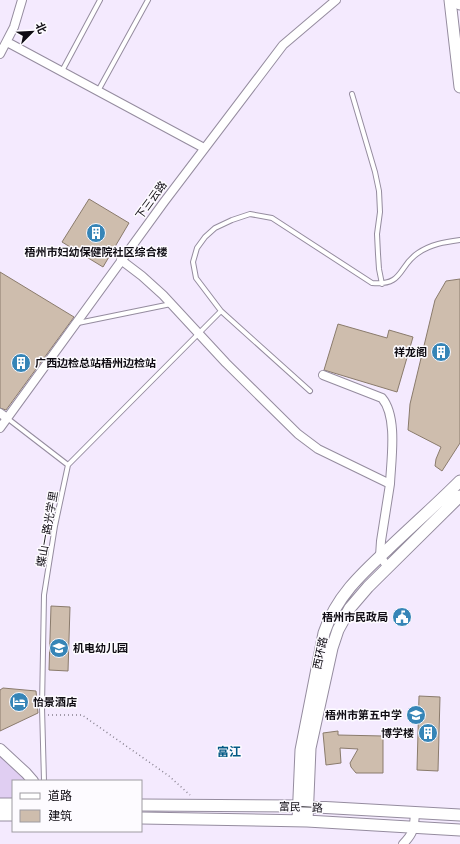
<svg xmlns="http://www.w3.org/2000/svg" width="460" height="844" font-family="Mulish,'Noto Sans SC',sans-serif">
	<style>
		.green { fill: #e0cef2 }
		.building { fill: #cebdad; stroke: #8a7b6c }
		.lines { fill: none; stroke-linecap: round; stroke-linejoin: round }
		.service-casing { stroke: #958c9f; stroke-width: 6 }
		.minor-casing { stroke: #958c9f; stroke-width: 10 }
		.tertiary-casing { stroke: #958c9f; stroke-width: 12 }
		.secondary-casing { stroke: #958c9f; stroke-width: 13 }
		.path { stroke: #86808e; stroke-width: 1.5; stroke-dasharray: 1 3; stroke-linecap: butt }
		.service { stroke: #fff; stroke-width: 4 }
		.minor { stroke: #fff; stroke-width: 8 }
		.tertiary { stroke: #fff; stroke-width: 10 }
		.secondary { stroke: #fff; stroke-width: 11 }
		.labels { text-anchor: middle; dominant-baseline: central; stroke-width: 3; stroke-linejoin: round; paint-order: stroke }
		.street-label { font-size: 11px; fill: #0f0c13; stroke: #fdfbff }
		.poi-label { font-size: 11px; font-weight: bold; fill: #0f0c13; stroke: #fdfbff; text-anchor: end }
		.neighbourhood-label { font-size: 12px; font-weight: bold; fill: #035985; stroke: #fdfbff }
	</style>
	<rect width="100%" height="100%" fill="#f4eafe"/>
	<path class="green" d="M0,756L23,776L25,781H13V799H0Z"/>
	<path class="building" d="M89,199L129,223L103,267L62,242Z
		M0,272L74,317L6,410L0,408Z
		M460,279V443L442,471L435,466L436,459L441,447L408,430L410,404L435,300L446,281Z
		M338,324L387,338L389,330L413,337L397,392L324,370Z
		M51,606L70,607L68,671L49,670Z
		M3,688L36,691L38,713L0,731V690Z
		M419,696L440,697L438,771L417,770Z
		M338,731V735L383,736V773H356L351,767L350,763L358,749L340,748L341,763L326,765L323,733Z"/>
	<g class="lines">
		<defs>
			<path id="service" d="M62,71L100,0
				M98,91L148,0
				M352,94L375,172L379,191L380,212L377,234L378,254L379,269L382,284
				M78,323L171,304
				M310,391L221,311L196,278L193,262L197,248L205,237L215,228L232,220L250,214L272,218L372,283C404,286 398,266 418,253C431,244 445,242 460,240
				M7,418L68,465
				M44,781L42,707L44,595L55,526L68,465L221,311"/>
			<path id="minor" d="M7,42L204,148
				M0,54L14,27L22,0
				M121,260L142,276L163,295L226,363L298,434L318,449L390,484L381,541L380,556L387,566
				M323,375L382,398C398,417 391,460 390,484
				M0,413L7,418
				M0,428L164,202L283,45L336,0
				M403,844C414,833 414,828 415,813"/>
			<path id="tertiary" d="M0,749L26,773L33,781"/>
			<path id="secondary" d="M450,0L460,87
				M459,0L460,4
				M0,804H13
				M141,805L299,806L460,815
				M0,815H13
				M141,818L307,821L460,830
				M298,821L301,750L324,633C336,597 361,574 388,549C412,526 437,504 460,481
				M307,821L310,748L332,648L338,630L350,608L368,587L460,496"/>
		</defs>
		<use href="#service" class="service-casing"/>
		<use href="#minor" class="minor-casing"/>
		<use href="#tertiary" class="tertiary-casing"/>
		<use href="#secondary" class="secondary-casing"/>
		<path class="path" d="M48,715H82L169,776L190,795"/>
		<use href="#service" class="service"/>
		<use href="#minor" class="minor"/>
		<use href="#tertiary" class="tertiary"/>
		<use href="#secondary" class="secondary"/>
	</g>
	<defs>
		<symbol id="building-disc" viewBox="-11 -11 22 22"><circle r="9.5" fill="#3685b7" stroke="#fdfbff"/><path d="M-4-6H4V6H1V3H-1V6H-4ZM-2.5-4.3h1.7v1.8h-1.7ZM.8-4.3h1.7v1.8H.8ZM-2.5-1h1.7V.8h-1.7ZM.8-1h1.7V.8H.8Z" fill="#fff"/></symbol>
		<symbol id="civic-disc" viewBox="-11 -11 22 22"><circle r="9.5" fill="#3685b7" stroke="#fdfbff"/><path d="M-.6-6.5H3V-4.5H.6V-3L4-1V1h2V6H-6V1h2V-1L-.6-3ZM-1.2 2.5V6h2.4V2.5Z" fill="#fff"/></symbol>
		<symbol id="school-disc" viewBox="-11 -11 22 22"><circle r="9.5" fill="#3685b7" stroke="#fdfbff"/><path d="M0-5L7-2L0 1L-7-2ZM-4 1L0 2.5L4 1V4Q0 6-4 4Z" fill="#fff"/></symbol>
		<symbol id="hotel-disc" viewBox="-11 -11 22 22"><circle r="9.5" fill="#3685b7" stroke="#fdfbff"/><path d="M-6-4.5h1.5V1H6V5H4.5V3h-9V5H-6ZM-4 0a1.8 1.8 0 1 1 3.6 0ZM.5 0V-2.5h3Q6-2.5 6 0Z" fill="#fff"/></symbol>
	</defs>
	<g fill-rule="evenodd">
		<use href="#building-disc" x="85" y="222" width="22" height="22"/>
		<use href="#building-disc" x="430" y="341" width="22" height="22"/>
		<use href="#building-disc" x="10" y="352" width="22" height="22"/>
		<use href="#civic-disc" x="391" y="606" width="22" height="22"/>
		<use href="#school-disc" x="48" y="637" width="22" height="22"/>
		<use href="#hotel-disc" x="8" y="691" width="22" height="22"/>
		<use href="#school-disc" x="405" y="704" width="22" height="22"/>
		<use href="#building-disc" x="417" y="722" width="22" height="22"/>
	</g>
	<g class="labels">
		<g class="street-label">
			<text transform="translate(151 200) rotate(-54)">下三云路</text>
			<text transform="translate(47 529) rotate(-80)">蝶山一路光学里</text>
			<text transform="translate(320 653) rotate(-78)">西环路</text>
			<text transform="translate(301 807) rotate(2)">富民一路</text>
		</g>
		<g class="poi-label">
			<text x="96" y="252" text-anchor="middle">梧州市妇幼保健院社区综合楼</text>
			<text x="427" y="352">祥龙阁</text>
			<text x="35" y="363" text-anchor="start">广西边检总站梧州边检站</text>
			<text x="388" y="617">梧州市民政局</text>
			<text x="73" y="648" text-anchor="start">机电幼儿园</text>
			<text x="33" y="702" text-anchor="start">怡景酒店</text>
			<text x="402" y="715">梧州市第五中学</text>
			<text x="414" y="733">博学楼</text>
		</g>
		<g class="neighbourhood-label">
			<text x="229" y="751">富江</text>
		</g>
	</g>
	<rect x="12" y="780" width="130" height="52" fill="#fdfbff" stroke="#9e9ba1"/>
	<rect x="20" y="793" width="20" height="6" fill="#ffffff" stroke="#9e9ba1"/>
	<text x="48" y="800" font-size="12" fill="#0f0c13">道路</text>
	<rect x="20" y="810" width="20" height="12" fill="#cebdad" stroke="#9e9ba1"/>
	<text x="48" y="820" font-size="12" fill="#0f0c13">建筑</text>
	<g transform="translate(32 32) rotate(66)" stroke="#fdfbff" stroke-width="3" paint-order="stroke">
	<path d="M0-3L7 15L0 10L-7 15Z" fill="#0f0c13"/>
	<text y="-6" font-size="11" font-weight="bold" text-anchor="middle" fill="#0f0c13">北</text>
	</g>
</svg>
